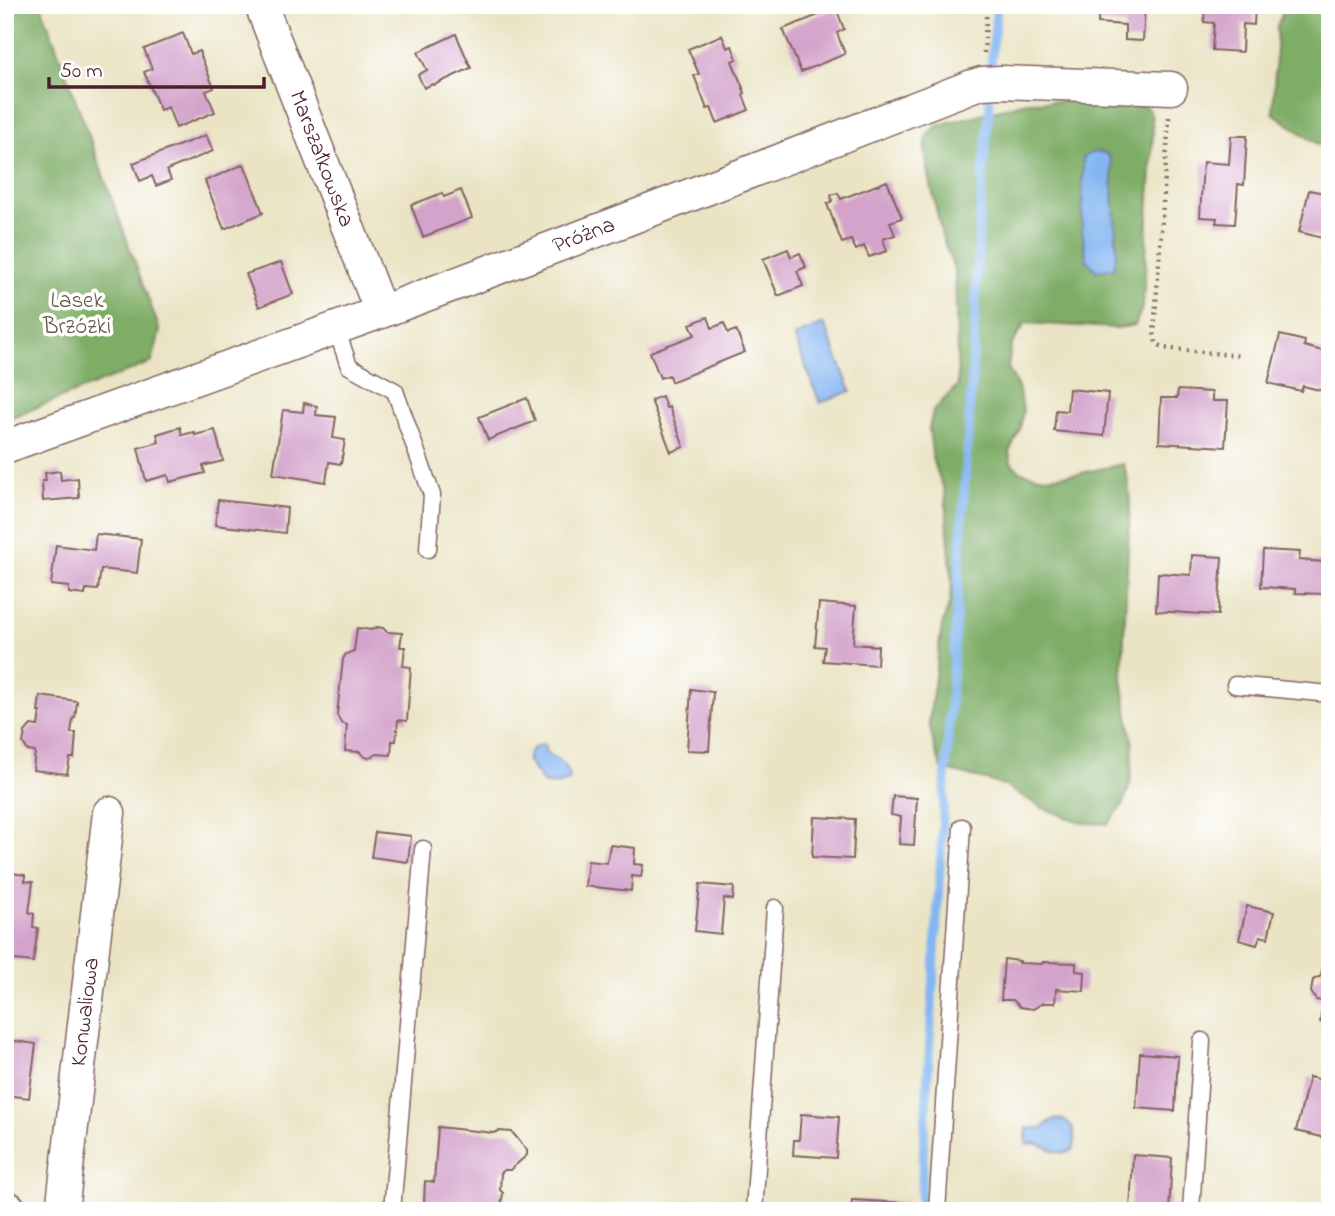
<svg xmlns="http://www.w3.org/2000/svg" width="1335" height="1216" font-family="'Indie Flower',sans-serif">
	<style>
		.forest { fill: #7ead66; stroke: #646648; stroke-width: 2 }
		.water { fill: #84b6f1; stroke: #676a8e; stroke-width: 2 }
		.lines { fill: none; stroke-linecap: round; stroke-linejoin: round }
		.stream { stroke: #84b6f1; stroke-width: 9 }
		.building { fill: #d3a3cb }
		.service-casing { stroke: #826461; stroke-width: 19 }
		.minor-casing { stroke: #826461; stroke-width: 35 }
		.tertiary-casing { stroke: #826461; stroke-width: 42 }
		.path { stroke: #826461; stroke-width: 4.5; stroke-dasharray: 2 5; stroke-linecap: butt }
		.service { stroke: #fff; stroke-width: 16 }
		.minor { stroke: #fff; stroke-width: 32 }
		.tertiary { stroke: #fff; stroke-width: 38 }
		.labels { text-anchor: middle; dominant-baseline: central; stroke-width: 7; stroke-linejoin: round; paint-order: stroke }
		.street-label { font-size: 23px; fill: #4a1f2b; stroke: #fff }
		.park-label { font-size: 23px; fill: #675a45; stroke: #fff }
	</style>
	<rect width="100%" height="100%" fill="#fff"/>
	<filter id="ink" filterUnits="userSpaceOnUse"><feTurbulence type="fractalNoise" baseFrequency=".0143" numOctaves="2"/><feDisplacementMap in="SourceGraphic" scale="14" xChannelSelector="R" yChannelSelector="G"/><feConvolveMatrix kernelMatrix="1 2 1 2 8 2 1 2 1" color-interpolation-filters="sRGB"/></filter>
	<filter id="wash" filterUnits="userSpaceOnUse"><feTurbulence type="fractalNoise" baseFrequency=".00686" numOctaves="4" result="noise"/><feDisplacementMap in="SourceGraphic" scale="28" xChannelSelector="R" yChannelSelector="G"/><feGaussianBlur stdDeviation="1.57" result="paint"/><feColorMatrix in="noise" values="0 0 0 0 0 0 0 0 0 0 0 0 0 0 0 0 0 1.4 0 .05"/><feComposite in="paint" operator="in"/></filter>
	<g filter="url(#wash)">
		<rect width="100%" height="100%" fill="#eae4c5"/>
		<path class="forest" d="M5,5H41L160,331L152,362L5,420Z
			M1286,5H1330V150L1314,142L1273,113L1277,26Z
			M1070,101L1117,103L1146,107L1151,114L1153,133L1143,306L1135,325L1117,328L1025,323L1011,346L1008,368L1018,387L1023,409L1020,429L1009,452L1011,463L1021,472L1045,477L1077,474L1123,464C1129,478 1130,492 1130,507L1122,680L1133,746L1130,784L1122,806L1108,824L1083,823L1043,808L1005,786L990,781L942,769L935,750L929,722L942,625L950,602L952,583L945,492L933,461L929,428L933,411L958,385L955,272L942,236L927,166L925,149L928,133L939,125L1027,102Z"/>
		<path class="water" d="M1096,152L1106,153L1111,161L1117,252L1114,268L1097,271L1087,261L1082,230L1083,158L1089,154Z
			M824,324L851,391L820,403L794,336Z
			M543,744L545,747L546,753C557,759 572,766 569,781C560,785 553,786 543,783L528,761C527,751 534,747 543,744Z
			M1054,1119L1064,1120L1072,1126L1075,1141L1073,1150C1057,1157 1052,1148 1038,1144C1036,1143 1028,1144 1026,1144L1027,1128H1041Z"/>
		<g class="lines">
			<path class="stream" d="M990,74L997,5
				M920,1211L944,800L973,359L980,208L990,101"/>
		</g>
		<g id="blocks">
			<path class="building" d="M1099,5H1145L1143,41L1125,40V25L1098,23Z
				M1205,5H1255L1254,25L1243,24L1242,52L1212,50L1214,23L1204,22Z
				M836,8L844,29L837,33L845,54L801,72L783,29Z
				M183,33L191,54L199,51L214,88L206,91L215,112L176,128L168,107L160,110L144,72L152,69L144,49Z
				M456,34L471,68L434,85L433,84L424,88L418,75L427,70L418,52Z
				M722,35L727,48L732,46L737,59L732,61L745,93L743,95L749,110L717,123L711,108L707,109L695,78L694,76L699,74L688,49Z
				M206,135L213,151L167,170L171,180L156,186L152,176L140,181L133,163Z
				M1231,136H1247L1244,185L1238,184L1235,224L1216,223L1217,218L1200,217L1203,162L1229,164Z
				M244,164L263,213L224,229L205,181Z
				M887,181L902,218L890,222L895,235L883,239L887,251L869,257L864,246L856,250L851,240L842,243L827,204L832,201L831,195L838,193L841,199Z
				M461,190L472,218L423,237L411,205L442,193L444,197Z
				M1309,190L1330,194V240L1299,232Z
				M788,249L791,257L800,253L806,267L797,271L803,286L778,296L763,259Z
				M281,262L293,294L259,307L246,274Z
				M708,317L712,328L724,323L728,333L736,330L745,352L671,382L669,375L660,378L650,352L695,335L690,324Z
				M1280,335L1305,341L1304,346L1330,353V369L1324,391L1303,386L1301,391L1268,383Z
				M1069,389L1108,393L1104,436L1054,431L1056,410L1067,411Z
				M1178,390L1212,392V401H1228L1225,447L1159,443L1161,398H1177Z
				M662,396L666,408L669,407L684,447L671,452L651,400Z
				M527,398L535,421L488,440L479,417Z
				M304,403L317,406L316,415L336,417L333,438L345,440L341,464L329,462L326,482L273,474L283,410L303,412Z
				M180,427L182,435L194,432L195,435L215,430L223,461L203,466L205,473L170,482L168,475L146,481L138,448L159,442L157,434Z
				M60,471L61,480L78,478L79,498L43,501L42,481H46L45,473Z
				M218,500L287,508L285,533L215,525Z
				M96,534L141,539L137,573L101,569L98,590L86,589L85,595L69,593V587L51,585L56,545L94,550Z
				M1263,550L1300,552L1299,560L1325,562L1324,594L1295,593V589L1261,587Z
				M1192,555L1222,557L1218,615L1156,611L1158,573L1191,575Z
				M819,603L856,606L853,644L878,646L877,665L823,661L825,647L815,646Z
				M377,627L383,628L387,632L402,633L400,647H405L403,666L411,667L407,721L398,720L396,741H392L391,755L376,754L374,756L368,758L363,756L360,752L345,751L347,725L341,723L337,715L343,659L346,654L354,651L357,628L371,630Z
				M691,689L713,692L709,751L687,750Z
				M40,696L77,701L75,718H73L71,733H76L74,758H70L67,774L33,770L35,752L28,751L23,743L25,732L31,725L38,726L40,712H38Z
				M893,796L917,798L914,845L899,844L901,817L891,815Z
				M814,817L855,819L853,859L812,857Z
				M375,832L411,836L408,862L371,857Z
				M610,845L635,848L634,864L643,865L641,877L632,876L631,891L585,886L588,861L607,863Z
				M12,873L25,875V881L33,882L29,912L34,914L33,927L38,928L33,962L5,959V879H11Z
				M700,884L734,887L733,900L724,898L721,934L695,931Z
				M1247,906L1274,912L1268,938L1260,936L1257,945L1239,940Z
				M1325,954L1330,955V1024L1320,1022L1323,1001L1316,1000L1311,992L1313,980L1321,976Z
				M1004,959L1020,961L1019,963L1042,964L1043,962L1076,963V971L1085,972L1084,991L1056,989L1055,1003H1043L1033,1009L1020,1007L1013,1000H1001Z
				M9,1040L36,1044L29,1098L5,1095V1050H7Z
				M1140,1053L1178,1056L1175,1111L1136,1108Z
				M1309,1077L1330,1082V1139L1296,1131Z
				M801,1114L839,1117L836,1158L793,1155L794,1140H799Z
				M438,1127L494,1133L499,1131L512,1132L527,1150V1155L510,1170H504L501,1173L500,1190L503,1193L501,1206L498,1208L463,1206L457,1211H431L424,1203L425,1181L434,1182Z
				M1133,1155L1172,1158L1169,1211L1130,1210Z
				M852,1200L906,1203L905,1211H851Z"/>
		</g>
	</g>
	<g filter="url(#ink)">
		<use href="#blocks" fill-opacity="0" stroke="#826461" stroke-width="2"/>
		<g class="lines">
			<defs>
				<path id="service" d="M336,328L349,366L395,391L432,495L428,549
					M1235,685L1330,694
					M392,1211L423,849
					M754,1211L775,908
					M937,1211L962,827
					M1191,1211L1202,1041"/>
				<path id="minor" d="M261,5L381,312
					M5,447L381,312L623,221L972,86L982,83L1001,82L1171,88
					M62,1211L109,813"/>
				<path id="tertiary" d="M5,1210L7,1211"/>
			</defs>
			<use href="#service" class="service-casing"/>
			<use href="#minor" class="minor-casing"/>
			<use href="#tertiary" class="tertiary-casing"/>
			<path class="path" d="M984,53L987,5
				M1169,117L1154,333L1156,343L1164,348L1240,356"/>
			<use href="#service" class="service"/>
			<use href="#minor" class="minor"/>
			<use href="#tertiary" class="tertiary"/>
		</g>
	</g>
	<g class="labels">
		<g class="street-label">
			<text transform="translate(321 159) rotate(69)">Marszałkowska</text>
			<text transform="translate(584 236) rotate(-21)">Próżna</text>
			<text transform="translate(86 1012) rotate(-83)">Konwaliowa</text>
		</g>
		<g class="park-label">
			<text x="77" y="301">Lasek<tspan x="77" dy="26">Brzózki</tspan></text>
		</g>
	</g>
	<rect width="1335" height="1216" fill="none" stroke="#fff" stroke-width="28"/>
	<path d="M49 77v10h215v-10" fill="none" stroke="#4a1f2b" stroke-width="3.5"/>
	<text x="60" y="77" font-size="21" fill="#4a1f2b" stroke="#ffffff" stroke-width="5" paint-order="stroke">50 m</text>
</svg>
